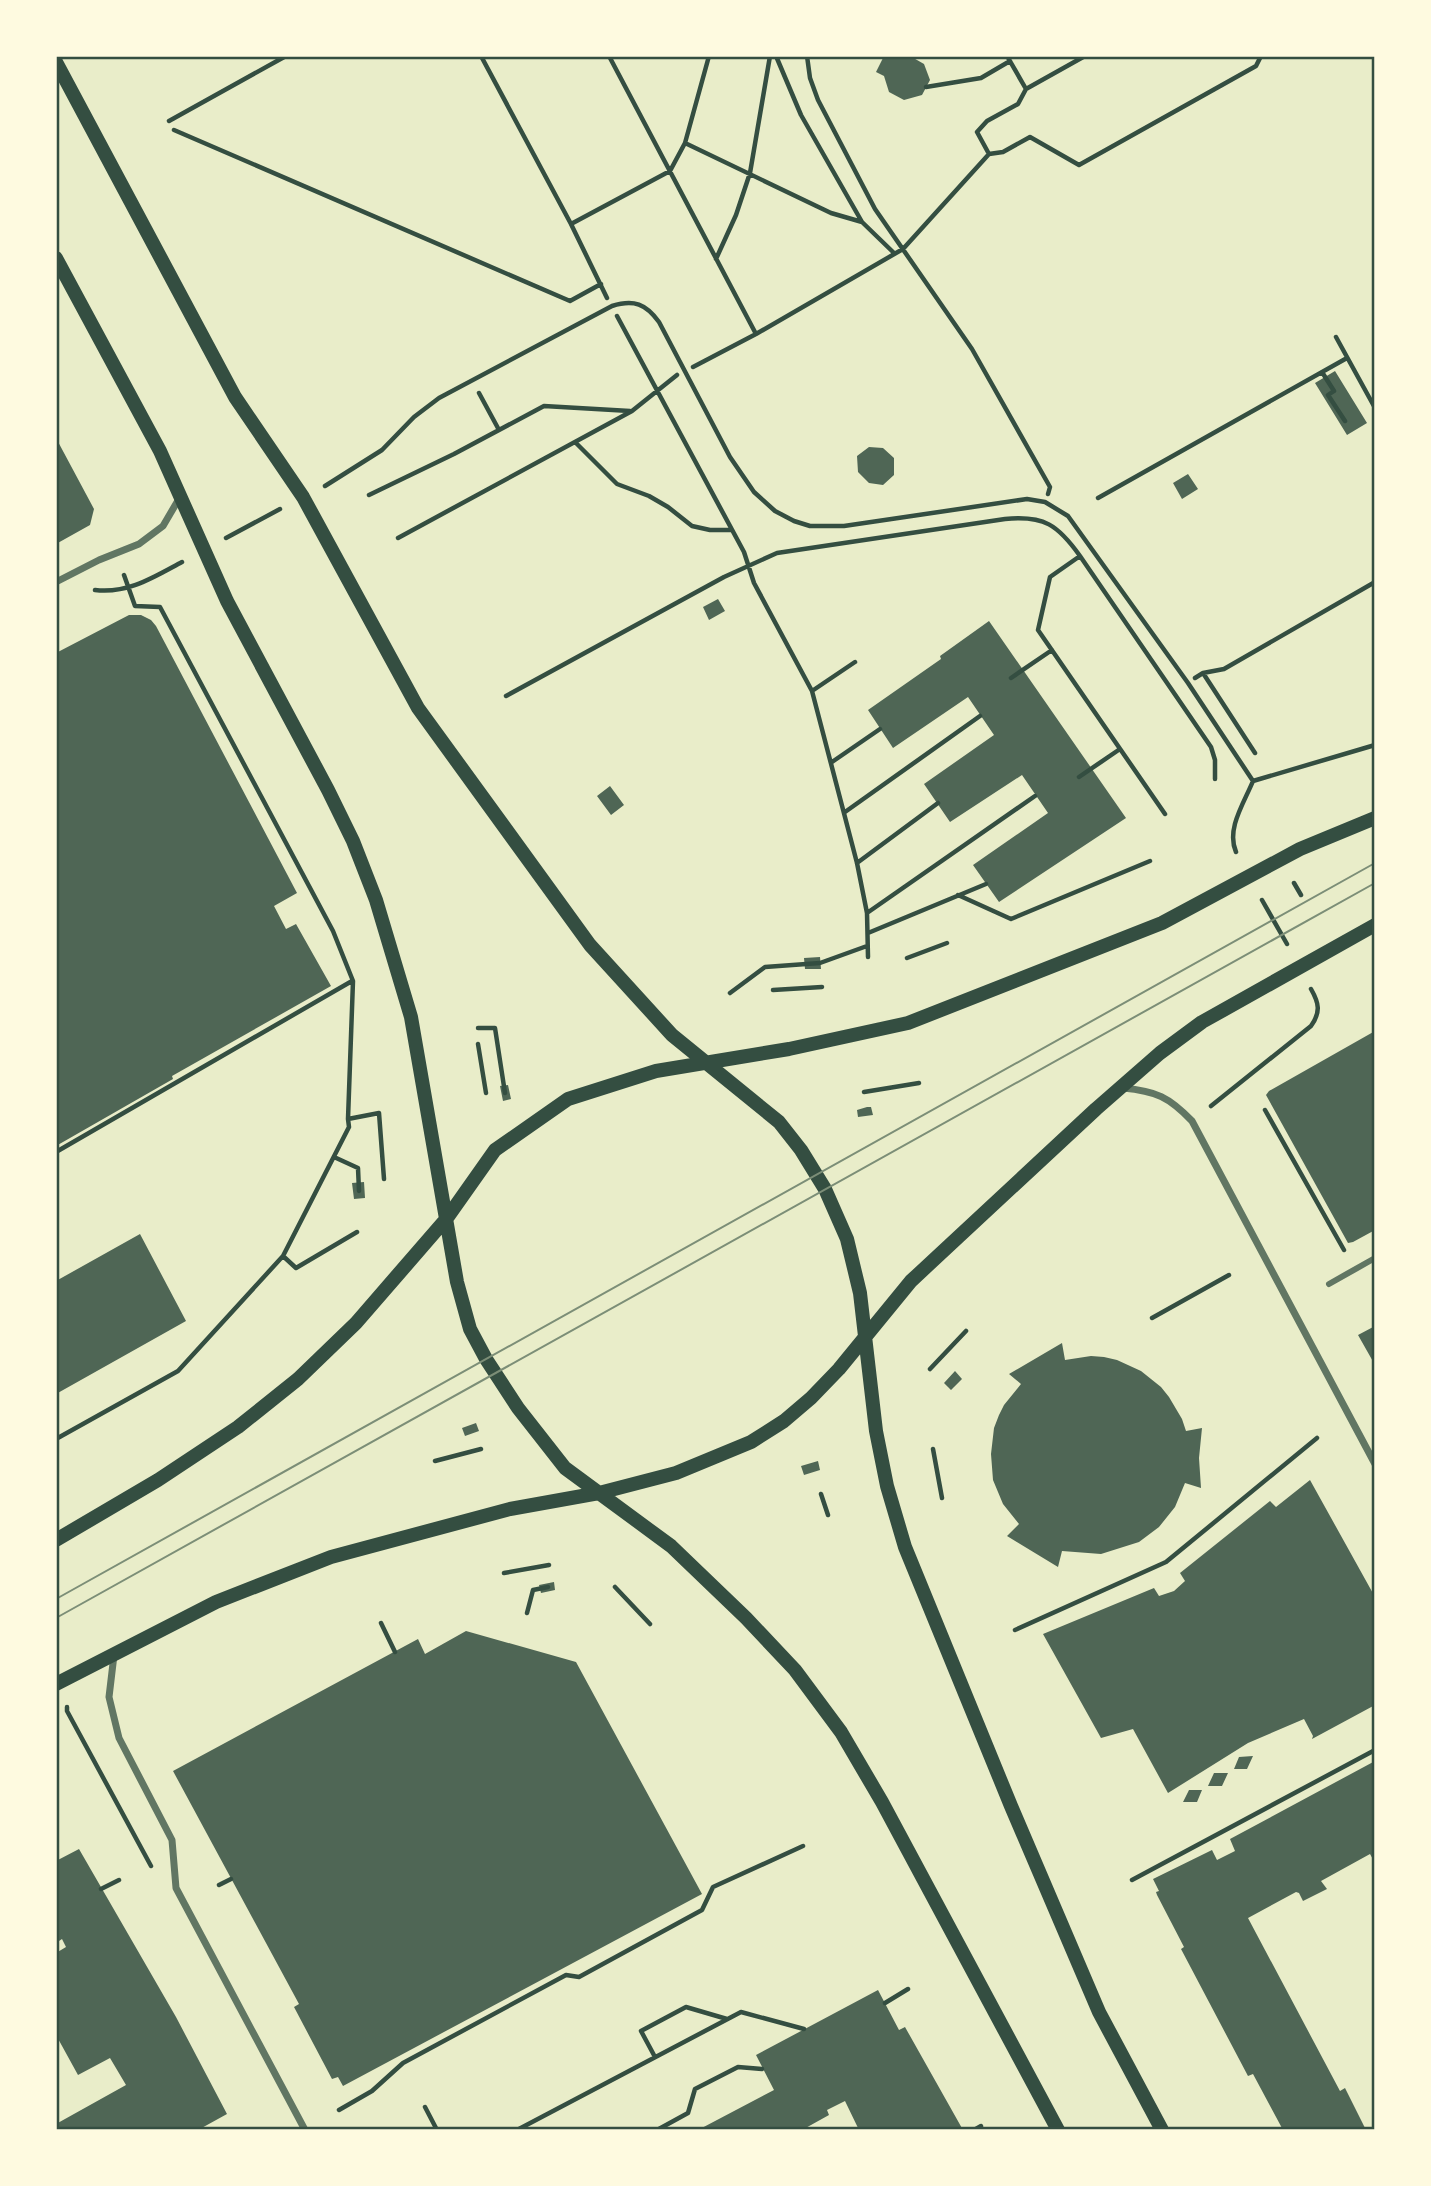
<svg xmlns="http://www.w3.org/2000/svg" width="1431" height="2186" font-family="'Times New Roman',serif">
	<style>
		.building { fill: #4f6655 }
		.lines { fill: none; stroke-linecap: round; stroke-linejoin: round }
		.path { stroke: #344e41; stroke-width: 4.5 }
		.pedestrian { stroke: #617663; stroke-width: 6 }
		.minor { stroke: #617663; stroke-width: 7 }
		.secondary { stroke: #344e41; stroke-width: 14 }
		.tram { stroke: #7c8e77; stroke-width: 2 }
		.neatline { fill: none; stroke: #344e41; stroke-width: 2.5 }
	</style>
	<rect width="100%" height="100%" fill="#e9edc9"/>
	<path class="building" d="M884,56H910L924,64L930,80L922,95L904,100L889,92L884,76L876,72Z
		M1335,371L1367,423L1347,435L1315,383Z
		M56,438L94,509L90,525L56,544Z
		M869,447L883,448L894,458V475L883,485L869,483L858,472L857,456Z
		M1188,474L1198,489L1182,499L1173,483Z
		M718,599L725,611L709,620L703,607Z
		M129,615H141L151,620L156,626L297,893L274,906L286,929L296,924L331,986L172,1076L173,1079L56,1146V653Z
		M989,621L1126,818L999,902L973,865L1048,813L1022,775L950,822L924,784L994,735L968,697L893,748L868,710L941,659L940,656Z
		M610,786L624,805L611,815L597,796Z
		M820,957L821,969H805L804,958Z
		M1375,1031V1230L1353,1242L1348,1243L1266,1095L1269,1091Z
		M508,1085L511,1099L503,1101L500,1086Z
		M867,1107H871L873,1115L858,1117L857,1110Z
		M364,1182L365,1198L354,1199L352,1183Z
		M140,1234L186,1321L56,1394V1281Z
		M1375,1326V1365L1358,1335Z
		M1062,1343L1065,1360L1091,1356L1104,1357L1117,1360L1141,1371L1161,1387L1169,1397L1182,1419L1186,1431L1202,1428L1199,1458L1201,1488L1185,1483L1175,1507L1159,1527L1139,1542L1101,1554L1062,1551L1058,1567L1007,1536L1019,1524L1003,1504L993,1480L991,1454L994,1428L999,1415L1004,1405L1021,1384L1009,1374Z
		M955,1371L962,1379L951,1390L944,1383Z
		M476,1423L479,1431L465,1436L462,1428Z
		M818,1461L820,1470L804,1475L801,1466Z
		M1310,1480L1375,1597V1705L1312,1739L1313,1736L1304,1719L1248,1743L1168,1793L1133,1729L1101,1738L1043,1634L1154,1588L1159,1596L1174,1591L1185,1581L1180,1573L1270,1501L1276,1507Z
		M554,1582L555,1590L541,1593L539,1585Z
		M466,1631L576,1662L702,1894L343,2086L338,2077L332,2079L294,2007L299,2004L173,1771L418,1639L425,1654Z
		M1253,1756L1247,1769H1234L1239,1757Z
		M1375,1761V1863L1370,1854L1321,1881L1327,1889L1303,1901L1299,1893L1296,1892L1248,1918L1340,2091L1345,2088L1366,2130H1283L1253,2074L1248,2076L1181,1949L1184,1947L1157,1895L1156,1892L1159,1891L1153,1879L1212,1850L1217,1860L1235,1851L1230,1839Z
		M1214,1773H1228L1222,1786H1208Z
		M1189,1790H1202L1197,1802H1183Z
		M79,1849L176,2017L227,2114L198,2130H56V2124L126,2085L110,2058L78,2075L56,2035V1953L66,1947L62,1939L56,1943V1861Z
		M878,1990L899,2030L905,2027L963,2130H859L845,2101L827,2110L829,2115L802,2130H698L774,2090L756,2055Z"/>
	<g class="lines">
		<path class="path" d="M481,56L571,224L607,298
			M609,56L756,334
			M776,56L801,115L862,222
			M807,56L810,78L818,100L875,209L972,349L1050,487L1048,494
			M1007,56L1026,89
			M1085,56L1026,89L1018,104L987,121L977,132L989,154L1003,152L1030,137L1079,165L1256,66L1261,56
			M926,87L981,78L1010,61
			M169,121L286,56
			M174,130L570,301L601,284
			M685,143L831,213L862,222L894,253
			M571,224L670,171L685,143L709,56
			M716,259L736,215L750,173L770,56
			M617,316L744,552L754,583L812,691L857,863L867,913L868,957
			M1336,337L1375,408
			M693,367L756,334L903,249L989,154
			M1322,372L1334,391L1328,395L1345,421
			M479,393L499,430
			M575,442L617,484L649,496L668,507L692,526L710,530H732
			M325,486L382,450L414,417L439,398L612,306C634,299 646,304 659,322L730,457L754,492L775,511L794,521L810,526H844L1027,499L1045,502L1068,516L1188,683L1253,781
			M369,495L454,454L544,406L630,411
			M1098,498L1347,358
			M226,538L280,509
			M398,538L632,411L677,375
			M1080,556L1050,577L1038,630L1165,814
			M124,575L135,606L160,607L333,931L353,981L348,1119L379,1113L384,1179
			M95,590C128,594 154,577 182,562
			M1203,673L1255,753
			M1011,678L1052,650
			M1195,678L1203,673L1224,669L1375,582
			M812,691L855,662
			M506,696L724,577L777,553L1005,519C1044,515 1058,525 1080,556L1211,747L1215,760V779
			M832,762L880,729
			M1079,777L1120,749
			M1253,781L1375,745
			M845,812L980,716
			M1236,852C1226,829 1244,803 1253,781
			M857,863L938,803
			M1294,883L1301,895
			M958,895L1011,919L1150,861
			M1262,900L1287,944
			M867,913L1035,796
			M868,933L986,884
			M907,958L947,943
			M773,990L822,987
			M730,993L765,967L820,963L867,946
			M478,1028H495L505,1093
			M478,1044L486,1093
			M864,1092L919,1083
			M1211,1106L1311,1026C1321,1012 1319,1003 1311,989
			M1265,1110L1344,1250
			M56,1152L352,981
			M334,1157L358,1168L359,1191
			M283,1256L349,1127L348,1119
			M1152,1318L1229,1275
			M930,1369L966,1331
			M56,1439L178,1371L283,1256L296,1268L357,1232
			M933,1449L942,1498
			M435,1461L481,1449
			M821,1494L828,1515
			M504,1573L549,1565
			M615,1587L650,1624
			M527,1613L533,1590L548,1587
			M381,1623L395,1652
			M1015,1630L1166,1562L1317,1438
			M67,1707V1711L151,1866
			M1132,1880L1375,1750
			M219,1885L231,1879
			M101,1889L119,1880
			M885,2003L908,1989
			M655,2057L641,2031L686,2007L727,2019
			M425,2107L437,2130
			M339,2110L372,2091L403,2063L566,1975L579,1977L702,1910L713,1887L803,1846
			M517,2130L741,2012L804,2029
			M657,2130L688,2113L695,2089L738,2067L762,2069
			M974,2130L981,2126"/>
		<path class="pedestrian" d="M1329,1284L1375,1258"/>
		<path class="minor" d="M56,582L99,560L139,544L163,526L180,497
			M1123,1088C1156,1091 1169,1097 1192,1121L1375,1464
			M114,1655L109,1697L119,1738L172,1840L176,1888L305,2130"/>
		<path class="secondary" d="M56,62L235,397L303,497L418,708L590,945L672,1035L779,1122L801,1150L825,1189L847,1239L860,1293L876,1431L887,1486L905,1547L1011,1806L1099,2012L1162,2130
			M56,258L160,451L227,601L328,790L353,841L376,900L411,1017L457,1282L470,1329L486,1359L518,1408L565,1468L671,1546L746,1618L795,1670L841,1732L882,1802L1058,2130
			M56,1540L158,1480L238,1427L298,1379L356,1323L447,1218L495,1150L568,1099L656,1071L789,1049L908,1023L1162,923L1300,849L1375,818
			M56,1684L216,1602L331,1557L510,1509L599,1493L676,1473L751,1442L784,1421L811,1398L839,1369L911,1281L1096,1109L1160,1053L1202,1022L1375,925"/>
		<path class="tram" d="M56,1599L1375,863
			M56,1618L1375,883"/>
	</g>
	<rect width="1431" height="2186" fill="none" stroke="#fefae0" stroke-width="116"/>
	<rect x="58" y="58" width="1315" height="2070" class="neatline"/>
</svg>
